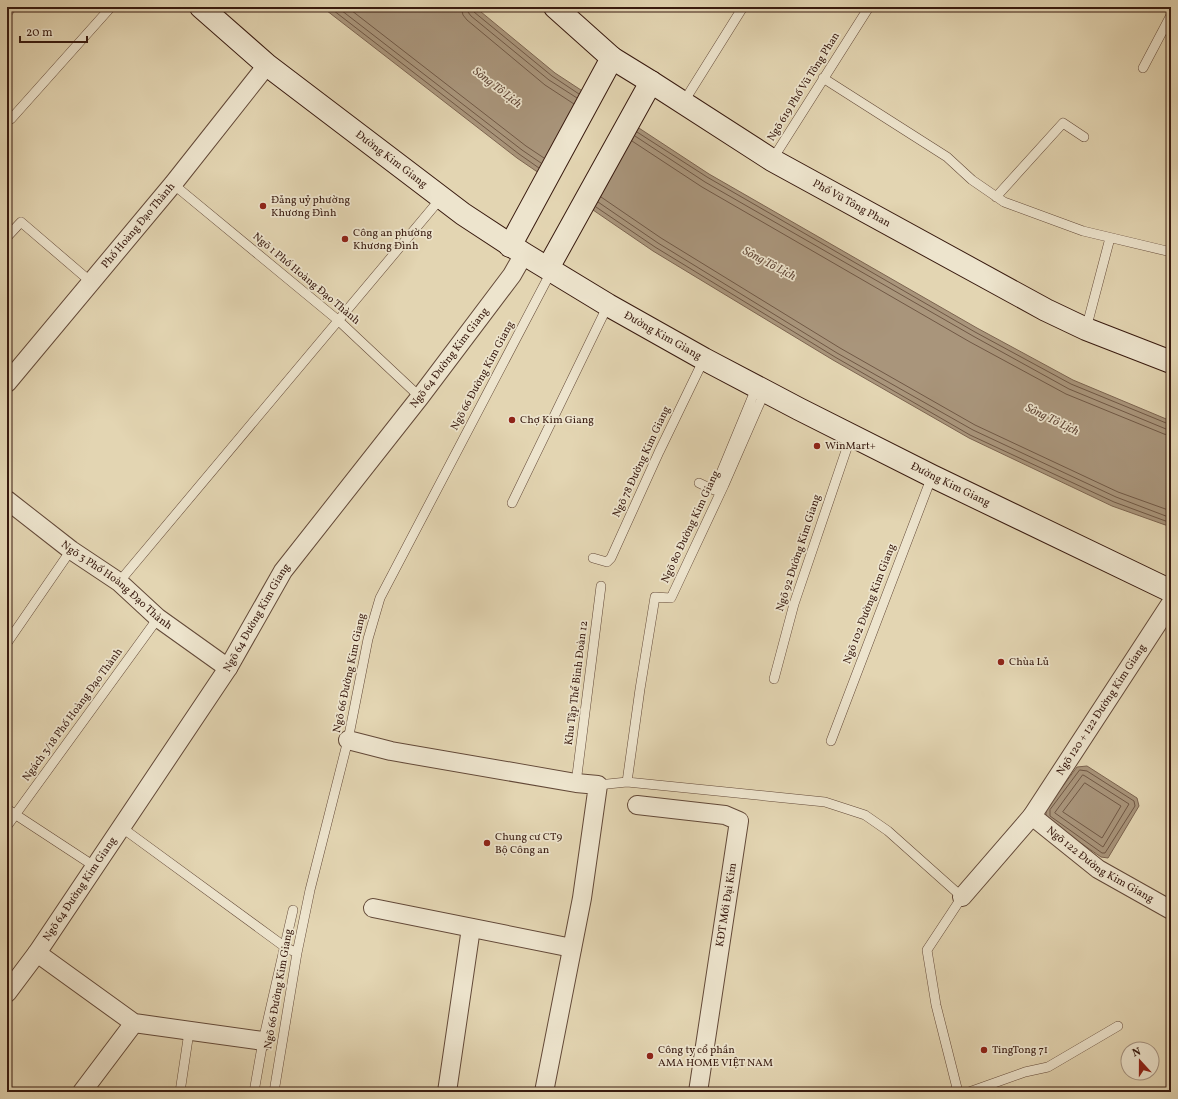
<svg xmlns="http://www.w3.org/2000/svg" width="1178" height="1099" font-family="Vollkorn,serif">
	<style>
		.water { fill: #a9957b; stroke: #7c6450 }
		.pier { fill: #e3d5b2 }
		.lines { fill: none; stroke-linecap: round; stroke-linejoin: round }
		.shore { stroke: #705845; stroke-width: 1 }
		.lane-casing { stroke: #634938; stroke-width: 10 }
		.street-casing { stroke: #634938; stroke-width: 20 }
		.secondary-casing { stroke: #381a0f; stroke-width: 24 }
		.lane { stroke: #ede4cd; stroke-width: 9 }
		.street { stroke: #ede4cd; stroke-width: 18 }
		.secondary { stroke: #ede4cd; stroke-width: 22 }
		.poi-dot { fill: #8f2418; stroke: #ede4cd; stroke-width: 1.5 }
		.labels { text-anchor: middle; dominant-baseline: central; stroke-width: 3.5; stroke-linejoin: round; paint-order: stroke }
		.street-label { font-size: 11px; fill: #381a0f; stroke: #ede4cd }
		.poi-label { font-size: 11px; fill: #381a0f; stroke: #ede4cd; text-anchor: start }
		.water-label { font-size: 12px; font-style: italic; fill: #604535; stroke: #ede4cd }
	</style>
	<rect width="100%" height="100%" fill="#e3d5b2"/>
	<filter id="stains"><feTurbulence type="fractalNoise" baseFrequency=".005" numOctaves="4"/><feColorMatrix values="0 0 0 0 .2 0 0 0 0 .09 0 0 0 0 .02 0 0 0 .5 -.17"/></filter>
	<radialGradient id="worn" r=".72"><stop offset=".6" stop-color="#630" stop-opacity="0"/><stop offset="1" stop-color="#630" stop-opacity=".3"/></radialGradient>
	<path class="water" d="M322,7H475L555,73L709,174L977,328L1073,380L1171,421V527L1112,506L969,438L833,360L653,251L517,158Z
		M1087,766L1137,798L1139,806L1108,858L1101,857L1046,819V809L1077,767Z"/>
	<path class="pier" d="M591,95L629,119L582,205L546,180Z"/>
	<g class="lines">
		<path class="shore" d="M329,7L519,154L539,168
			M337,7L522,150L541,163
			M347,7L526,146L544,158
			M461,7L463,15L467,20L545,85L574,104
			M467,7L468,12L471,16L549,80L577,98
			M473,7L474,12L552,76L579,94
			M637,132L707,177L975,332L1071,384L1171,425
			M635,136L705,182L973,336L1069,389L1166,429L1171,430
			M632,141L702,187L970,342L1066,394L1164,434L1171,436
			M601,197L661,238L840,348L975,425L1118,492L1171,511
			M598,202L658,243L837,353L973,430L1116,497L1171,518
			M596,207L655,247L835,357L970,435L1114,502L1171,523
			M1080,770L1087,771L1134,801L1135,806L1105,853H1102L1050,816V810Z
			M1083,775L1085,776L1129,804L1103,847L1055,813Z
			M1085,783L1121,806L1102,838L1063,812Z"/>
		<defs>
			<path id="lane" d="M7,13L12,7
				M1143,68L1171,15
				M823,78L947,157L972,180L1004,202L1083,231L1171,252
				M683,103L743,7
				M11,119L111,7
				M772,160L869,7
				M173,184L339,321L420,397
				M996,197L1063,123L1084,137
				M7,237L21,222L91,282
				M1086,329L1110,238
				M699,483L714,490L757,386
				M512,503L608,305
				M593,558L607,562L611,558L659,452L704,359
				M119,582L441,198
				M7,643L71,550
				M774,679L794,604L851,436
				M831,741L932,476
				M627,782L640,689L655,597L671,598L724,485L765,391
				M576,783L601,586
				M598,785L627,782L825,802L865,815L888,831L962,897L927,950L936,1005L958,1092
				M7,809L94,866
				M7,826L158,618
				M121,827L285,947L297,953
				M180,1092L189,1032
				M254,1092L263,1041L293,910
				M274,1092L297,953L310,890L348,740L368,639L380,598L552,270
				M969,1092L1025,1072L1048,1067L1118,1026"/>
			<g id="street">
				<path id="s1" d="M7,383L173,184L267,65"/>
				<path id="s2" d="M7,500L71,550L119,582L158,618L228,668"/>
				<path d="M348,740L391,751L576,783L598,785L582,898L544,1092"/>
				<path d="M637,805L725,815L739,821L698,1092"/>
				<path id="s3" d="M1032,816L1098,869L1171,910"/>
				<path id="s4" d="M962,897L1032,816L1171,603"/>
				<path d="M373,908L572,948"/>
				<path d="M37,953L134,1023L263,1041"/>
				<path id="s5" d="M7,993L37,953L228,668L283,571L420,397L512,275L524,254"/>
				<path d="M82,1092L134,1023"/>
				<path d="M447,1092L471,928"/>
			</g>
			<g id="secondary">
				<path id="s6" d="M201,7L267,65L463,214L524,254L608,305L704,359L799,409L932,476L1171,591"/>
				<path id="s7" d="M555,7L612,58L651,82L772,160L1046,310L1086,329L1171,362"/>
				<path d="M510,246L612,58"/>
				<path d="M548,268L651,82"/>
			</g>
		</defs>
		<use href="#lane" class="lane-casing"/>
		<use href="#street" class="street-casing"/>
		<use href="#secondary" class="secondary-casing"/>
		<use href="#lane" class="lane"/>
		<use href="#street" class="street"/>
		<use href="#secondary" class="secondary"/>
	</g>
	<g class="poi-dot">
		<circle cx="263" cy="206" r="4"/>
		<circle cx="345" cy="239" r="4"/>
		<circle cx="512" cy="420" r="4"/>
		<circle cx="817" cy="446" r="4"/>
		<circle cx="1001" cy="662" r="4"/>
		<circle cx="487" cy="843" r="4"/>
		<circle cx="984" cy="1050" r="4"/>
		<circle cx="650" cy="1056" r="4"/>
	</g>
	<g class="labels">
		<g class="street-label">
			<text transform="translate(804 87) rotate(-58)">Ngõ 619 Phố Vũ Tông Phan</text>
			<text stroke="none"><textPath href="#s6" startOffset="244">Đường Kim Giang</textPath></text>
			<text stroke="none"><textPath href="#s7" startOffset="357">Phố Vũ Tông Phan</textPath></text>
			<text stroke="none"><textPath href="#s1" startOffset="205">Phố Hoàng Đạo Thành</textPath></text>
			<text transform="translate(306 279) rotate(40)">Ngõ 1 Phố Hoàng Đạo Thành</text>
			<text stroke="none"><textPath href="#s6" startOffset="568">Đường Kim Giang</textPath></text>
			<text stroke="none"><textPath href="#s5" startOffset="775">Ngõ 64 Đường Kim Giang</textPath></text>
			<text transform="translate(483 376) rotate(-62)">Ngõ 66 Đường Kim Giang</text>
			<text transform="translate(642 462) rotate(-65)">Ngõ 78 Đường Kim Giang</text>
			<text stroke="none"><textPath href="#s6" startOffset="892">Đường Kim Giang</textPath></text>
			<text transform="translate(691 527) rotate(-65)">Ngõ 80 Đường Kim Giang</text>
			<text transform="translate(799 553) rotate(-72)">Ngõ 92 Đường Kim Giang</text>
			<text stroke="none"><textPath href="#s2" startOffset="139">Ngõ 3 Phố Hoàng Đạo Thành</textPath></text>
			<text transform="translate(870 604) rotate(-69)">Ngõ 102 Đường Kim Giang</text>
			<text stroke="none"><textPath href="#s5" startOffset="451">Ngõ 64 Đường Kim Giang</textPath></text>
			<text transform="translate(350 673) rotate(-78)">Ngõ 66 Đường Kim Giang</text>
			<text transform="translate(577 683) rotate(-83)">Khu Tập Thể Binh Đoàn 12</text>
			<text stroke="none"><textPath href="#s4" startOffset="234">Ngõ 120 + 122 Đường Kim Giang</textPath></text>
			<text transform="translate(73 715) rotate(-54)">Ngách 3/18 Phố Hoàng Đạo Thành</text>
			<text stroke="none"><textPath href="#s3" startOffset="84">Ngõ 122 Đường Kim Giang</textPath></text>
			<text stroke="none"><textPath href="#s5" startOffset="127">Ngõ 64 Đường Kim Giang</textPath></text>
			<text transform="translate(727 905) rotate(-81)">KĐT Mới Đại Kim</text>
			<text transform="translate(279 989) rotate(-80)">Ngõ 66 Đường Kim Giang</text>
		</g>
		<g class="poi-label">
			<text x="271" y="200">Đảng uỷ phường<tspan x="271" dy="13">Khương Đình</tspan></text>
			<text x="353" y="233">Công an phường<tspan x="353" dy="13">Khương Đình</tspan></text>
			<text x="520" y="420">Chợ Kim Giang</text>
			<text x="825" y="446">WinMart+</text>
			<text x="1009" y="662">Chùa Lủ</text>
			<text x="495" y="837">Chung cư CT9<tspan x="495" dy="13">Bộ Công an</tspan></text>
			<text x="658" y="1050">Công ty cổ phần<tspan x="658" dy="13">AMA HOME VIỆT NAM</tspan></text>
			<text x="992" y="1050">TingTong 71</text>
		</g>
		<g class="water-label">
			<text transform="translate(497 88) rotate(38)">Sông Tô Lịch</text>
			<text transform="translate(769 264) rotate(28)">Sông Tô Lịch</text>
			<text transform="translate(1052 420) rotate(26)">Sông Tô Lịch</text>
		</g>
	</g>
	<rect width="1178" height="1099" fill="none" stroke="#e3d5b2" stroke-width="24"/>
	<rect x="8" y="8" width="1162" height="1083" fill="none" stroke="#381a0f" stroke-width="2"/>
	<rect x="12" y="12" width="1154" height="1075" fill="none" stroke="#381a0f"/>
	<g transform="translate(1140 1061) rotate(339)"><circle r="19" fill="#ede4cd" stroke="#a59381"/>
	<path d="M0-3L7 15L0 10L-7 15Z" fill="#8f2418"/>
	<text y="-6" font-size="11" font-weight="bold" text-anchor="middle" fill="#381a0f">N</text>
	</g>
	<path d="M20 36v6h67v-6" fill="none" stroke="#381a0f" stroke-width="2"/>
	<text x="26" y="36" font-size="12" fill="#381a0f" stroke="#ede4cd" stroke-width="3" paint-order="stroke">20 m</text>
	<rect width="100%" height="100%" filter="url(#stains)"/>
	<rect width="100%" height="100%" fill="url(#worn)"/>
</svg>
